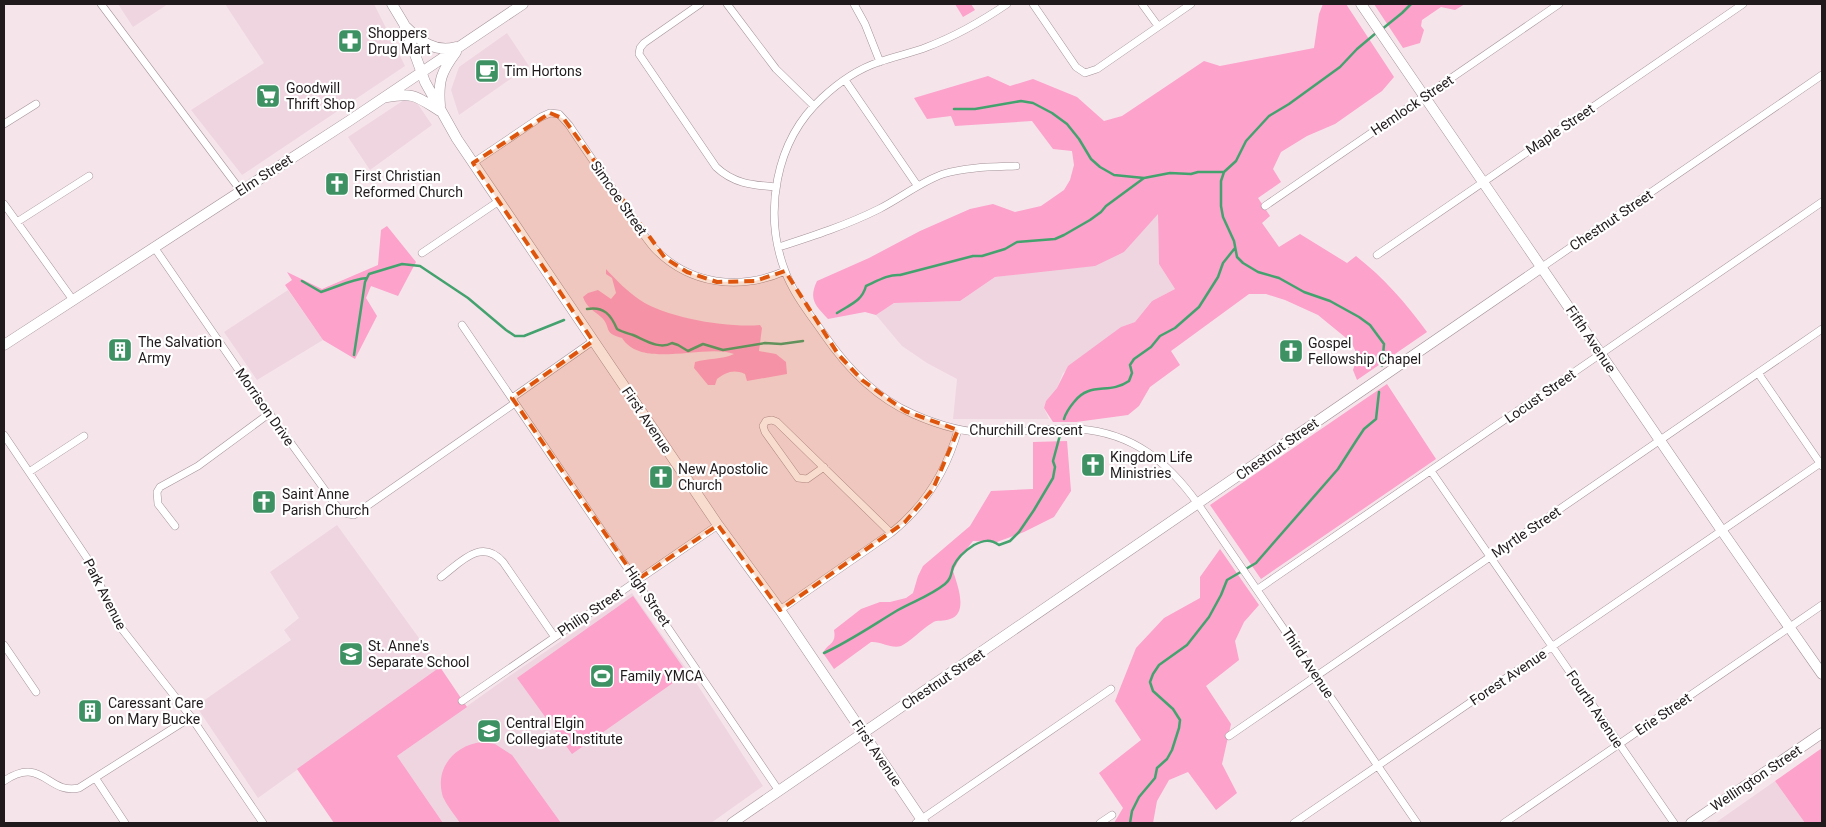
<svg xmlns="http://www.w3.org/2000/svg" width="1826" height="827" font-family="Roboto,sans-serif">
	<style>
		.built { fill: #efd5e0 }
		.green { fill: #fca2cb }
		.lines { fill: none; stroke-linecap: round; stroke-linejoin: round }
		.stream { stroke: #44a26f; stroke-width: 2.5 }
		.street-casing { stroke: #a39299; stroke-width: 8 }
		.secondary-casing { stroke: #a39299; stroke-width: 11 }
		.street { stroke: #fff; stroke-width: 7 }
		.secondary { stroke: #fff; stroke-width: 10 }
		.marked { fill: #de560d; fill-opacity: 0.2; stroke: #de560d; stroke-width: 4; stroke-dasharray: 10 6; stroke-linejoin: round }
		.labels { text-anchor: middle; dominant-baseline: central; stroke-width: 4.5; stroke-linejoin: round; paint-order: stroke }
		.poi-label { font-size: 14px; fill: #201a1c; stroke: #fff; text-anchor: start }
		.street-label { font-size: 14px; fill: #201a1c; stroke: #fff }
	</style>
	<rect width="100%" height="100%" fill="#f6e4eb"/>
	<path class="built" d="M118,4H168L133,27Z
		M225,4H374L405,66L242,175L191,110L264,63Z
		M507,33L529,66L459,115L451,90L459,67Z
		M404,100L417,103L432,125L370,170L348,137Z
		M1158,213L1159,264L1175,289L1152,301L1135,322L1121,327L1063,373L1057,388L1046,401L1044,408L1049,419H953L957,379L927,363L902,346L876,315L894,303L960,301L995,277L1043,271L1124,252Z
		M288,290L323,340L257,380L224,332Z
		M337,525L440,667L258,798L196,706L291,640L284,630L299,618L270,572Z
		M632,593L693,678L763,786L711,823H443L397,756L508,677Z
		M1775,781L1805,823H1715Z"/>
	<path class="green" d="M955,4H971L975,10L963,17Z
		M1323,4H1346L1394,77L1382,91L1335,124L1307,136L1281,152L1273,169L1281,182L1258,198L1270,216L1262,223L1279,247L1300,234L1347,263L1356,256C1385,279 1405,302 1427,332L1357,380L1353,370L1358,356L1351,342L1318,315L1285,300L1266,294H1249L1171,351L1180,365L1150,387L1139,406L1128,415L1076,422H1053L1044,408L1046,401L1057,388L1068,366L1121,327L1135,322L1152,301L1175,289L1159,264L1158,214L1124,252L1095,266L995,277L960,301L894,303L876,315L865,312L828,319C816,306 808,300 817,281L869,258L920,231L970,209L993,204L1015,212L1041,206L1064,190L1070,180L1074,165L1072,151L1053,149L1032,121L955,126L951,116L927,119L914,98L988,76L1010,86L1033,79L1077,97L1104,121L1122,116L1204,61L1220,66L1314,48L1319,14Z
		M1374,4H1465L1455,10L1441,7L1422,20L1421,26L1424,30L1420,43L1403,48Z
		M387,226L416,262L398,296L371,286L366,298L377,316L355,359L323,340L285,285L292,280L287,272L322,289L378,265L381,230Z
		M606,269C616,280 628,292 640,300C667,318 728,328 760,325L762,328L759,351L776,354L786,362L787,374L747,381L745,374C733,369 727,372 717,379L715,385H708L694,368L695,362C708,358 721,360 734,354C705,343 642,370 622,338C602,333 612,327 601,317C593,310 587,308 583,297L588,293L598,290L611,299L616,293L612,278L606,274Z
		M1387,384L1436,459L1261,579L1210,505Z
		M1067,441L1071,491L1054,517L1024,532L997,542L973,541L961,556L953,571C957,584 969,613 950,619C944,622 937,619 932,623C922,629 910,642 901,646C891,649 881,641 871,642L834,669L823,653C827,643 837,645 834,630L861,609L880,602H890L906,598L913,593L918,576L923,566L970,526L991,491L1033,489V442Z
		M1220,549L1259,605L1244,622L1235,641L1239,660L1206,686L1231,724L1222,764L1237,793L1216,810L1188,772L1169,780L1157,801L1153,823H1114L1123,808L1099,773L1141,740L1115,701L1136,648L1164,618L1200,598V577Z
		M633,596L687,673L572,754L517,678Z
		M440,667L467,707L397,756L443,823H334L297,769Z
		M482,742L495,744L512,755L561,823H460C455,815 447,806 443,797C434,769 454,745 482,742Z
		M1822,748V823H1805L1775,781Z"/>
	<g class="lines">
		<path class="stream" d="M1381,30L1402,13L1411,4
			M1376,33L1357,49L1340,67L1289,104L1269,116L1246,141L1236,161L1224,172L1221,181V206L1223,217L1234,241L1237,257L1243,263L1258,272L1279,278L1304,292L1330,301L1359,317L1370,325L1384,344L1382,366
			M954,109H975L1021,101L1033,103L1052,113L1067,124L1079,139L1091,159L1100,167L1114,175L1144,178L1170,173L1191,174L1198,172H1224
			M302,281L321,292C337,287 352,279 367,278
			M587,309C604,306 611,315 617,329C622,332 627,333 633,335C645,340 659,350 672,343L678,345L688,351L703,344L723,350L765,343L781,344L803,341
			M837,313C851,304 862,301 866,286C877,281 889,274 900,275L973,256H982L1005,249L1017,242L1055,239L1064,235L1090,220L1101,212L1106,206L1144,178
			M354,355L365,282L369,274L402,264L420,266L468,298L506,330L515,336H524L564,320
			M1064,419C1066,412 1069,408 1074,402C1090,381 1109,395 1129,381L1132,373L1130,365L1134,359L1151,347L1160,336L1175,328L1199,307L1218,277L1223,263L1235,248
			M824,653C850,641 873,625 898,610C914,601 930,596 945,584C951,579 951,574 953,567C957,558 966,550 974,545C984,540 990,539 999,545L1010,541L1019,532L1034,510L1053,478L1055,467L1053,461L1060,435
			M1130,823L1132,811L1139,797L1155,778L1157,768L1167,759L1172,750L1179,728L1180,720L1173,709L1153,691L1150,682L1153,674L1159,665L1187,645L1209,617L1221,595L1227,580L1256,563L1338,469L1356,441L1364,429L1376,419L1379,392"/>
		<defs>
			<path id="street" d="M101,4L241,191
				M700,4L644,43L640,48L639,54L716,167C734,184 753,185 776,187
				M727,4L776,69L814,106
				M854,4L865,24L880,62
				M1007,4C982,21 956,36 927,47C912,53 895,56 879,62C858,69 838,83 822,98C775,141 763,213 785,271C793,293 809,313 823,333C846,367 874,397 913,414C940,426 968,434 997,433C1024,432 1052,427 1079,429C1133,433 1168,462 1198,504L1417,823
				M1033,4L1076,67L1085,73L1097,69L1191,4
				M1142,4L1158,26
				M845,80L917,185
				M4,124L36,104
				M473,163L541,117L550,113L559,114L569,125C586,151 604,176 621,201C632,217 642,234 654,248C689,285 740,291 785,271
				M4,204L73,300
				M1265,206L1559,4
				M17,222L89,176
				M154,247L251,388L335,504L344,513L354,515L515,403
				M779,247C813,236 847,225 879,209C901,198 920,182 943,174C966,167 992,167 1016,166
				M422,253L499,201
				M1377,255L1743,4
				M1542,267L1822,75
				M462,325L779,791
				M1758,373L1822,466
				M512,398L593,341
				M4,435L89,561L118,624L191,717L263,823
				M824,467L807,479L798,478L765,432L763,426L766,421L772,420L777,422L891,533
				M1431,471L1674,823
				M29,472L84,436
				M175,526L158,504L157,492L160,487L198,466L270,413
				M441,577C460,563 481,537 503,562L554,636
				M1258,589L1822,202
				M780,610L891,533C925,506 946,472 958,430
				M4,645L36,692
				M462,701L718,525
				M1229,736L1822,329
				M96,779L125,823
				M4,781C43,755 47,795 79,788L191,717
				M916,823L1111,689
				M1100,823L1112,815
				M1294,823L1822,462
				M1504,823L1822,605"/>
			<path id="secondary" d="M392,4L404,24L425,82L457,139L718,525L780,610L924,823
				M1361,4L1722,531L1822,674
				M406,27C420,41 435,53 456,47
				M387,97C415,92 417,97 440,111
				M440,106C438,81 441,72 456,52
				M4,345L349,121L523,4
				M732,823L1542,267
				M1691,823L1822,733"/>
		</defs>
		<use href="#street" class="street-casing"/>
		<use href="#secondary" class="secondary-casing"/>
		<use href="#street" class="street"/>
		<use href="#secondary" class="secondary"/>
	</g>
	<path class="marked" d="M550,113L564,119L665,258L687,272L717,282L755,281L785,271L838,354L862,380L905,411L958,430L933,489L905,522L780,610L718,525L637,580L512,398L593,341L473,163Z"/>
	<defs>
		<symbol id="pharmacy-square" viewBox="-11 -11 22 22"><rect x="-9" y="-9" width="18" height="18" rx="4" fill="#3e9163" stroke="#fff"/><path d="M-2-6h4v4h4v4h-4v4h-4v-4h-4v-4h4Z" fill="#fff"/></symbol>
		<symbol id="cafe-square" viewBox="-11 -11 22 22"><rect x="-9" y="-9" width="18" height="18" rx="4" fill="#3e9163" stroke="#fff"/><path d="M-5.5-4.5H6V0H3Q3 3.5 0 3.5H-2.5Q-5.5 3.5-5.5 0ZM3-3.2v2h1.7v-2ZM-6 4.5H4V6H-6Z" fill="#fff"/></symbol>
		<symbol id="supermarket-square" viewBox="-11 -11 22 22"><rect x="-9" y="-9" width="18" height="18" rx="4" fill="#3e9163" stroke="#fff"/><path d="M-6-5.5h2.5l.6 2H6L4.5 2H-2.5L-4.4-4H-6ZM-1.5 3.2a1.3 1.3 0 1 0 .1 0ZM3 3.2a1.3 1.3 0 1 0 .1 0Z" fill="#fff"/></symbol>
		<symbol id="church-square" viewBox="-11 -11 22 22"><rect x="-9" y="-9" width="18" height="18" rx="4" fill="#3e9163" stroke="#fff"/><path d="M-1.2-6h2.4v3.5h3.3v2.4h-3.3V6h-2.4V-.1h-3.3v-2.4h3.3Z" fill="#fff"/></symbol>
		<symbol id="building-square" viewBox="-11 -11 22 22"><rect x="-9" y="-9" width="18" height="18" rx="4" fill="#3e9163" stroke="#fff"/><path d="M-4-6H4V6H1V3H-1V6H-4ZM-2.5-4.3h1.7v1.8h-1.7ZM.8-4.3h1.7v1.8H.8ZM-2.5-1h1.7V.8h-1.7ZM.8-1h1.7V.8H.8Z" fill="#fff"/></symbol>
		<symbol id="school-square" viewBox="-11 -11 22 22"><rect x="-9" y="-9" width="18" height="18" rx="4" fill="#3e9163" stroke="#fff"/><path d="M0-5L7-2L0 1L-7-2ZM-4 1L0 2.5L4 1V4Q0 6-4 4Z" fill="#fff"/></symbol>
		<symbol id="stadium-square" viewBox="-11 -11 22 22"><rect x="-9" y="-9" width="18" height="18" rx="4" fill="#3e9163" stroke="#fff"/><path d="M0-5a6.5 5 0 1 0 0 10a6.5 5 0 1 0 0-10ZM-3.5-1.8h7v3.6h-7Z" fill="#fff"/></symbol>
	</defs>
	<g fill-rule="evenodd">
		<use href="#pharmacy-square" x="336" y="27" width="28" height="28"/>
		<use href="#cafe-square" x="473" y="57" width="28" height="28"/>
		<use href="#supermarket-square" x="254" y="82" width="28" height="28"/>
		<use href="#church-square" x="323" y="170" width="28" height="28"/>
		<use href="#building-square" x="106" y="336" width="28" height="28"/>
		<use href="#church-square" x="1277" y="337" width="28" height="28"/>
		<use href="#church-square" x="1079" y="451" width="28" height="28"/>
		<use href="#church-square" x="647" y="463" width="28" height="28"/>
		<use href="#church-square" x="250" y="488" width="28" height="28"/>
		<use href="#school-square" x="337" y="640" width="28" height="28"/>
		<use href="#stadium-square" x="588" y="662" width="28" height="28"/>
		<use href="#building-square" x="76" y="697" width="28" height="28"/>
		<use href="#school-square" x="475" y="717" width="28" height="28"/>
	</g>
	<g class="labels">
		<g class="poi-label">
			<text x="368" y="33">Shoppers<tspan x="368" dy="16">Drug Mart</tspan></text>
			<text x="504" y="71">Tim Hortons</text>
			<text x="286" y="88">Goodwill<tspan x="286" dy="16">Thrift Shop</tspan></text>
			<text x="354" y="176">First Christian<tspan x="354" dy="16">Reformed Church</tspan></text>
			<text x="138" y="342">The Salvation<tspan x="138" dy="16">Army</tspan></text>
			<text x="1308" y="343">Gospel<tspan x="1308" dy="16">Fellowship Chapel</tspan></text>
			<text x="1110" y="457">Kingdom Life<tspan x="1110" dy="16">Ministries</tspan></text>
			<text x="678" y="469">New Apostolic<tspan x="678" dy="16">Church</tspan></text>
			<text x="282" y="494">Saint Anne<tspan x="282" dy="16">Parish Church</tspan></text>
			<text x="368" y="646">St. Anne's<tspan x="368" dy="16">Separate School</tspan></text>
			<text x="620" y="676">Family YMCA</text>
			<text x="108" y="703">Caressant Care<tspan x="108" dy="16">on Mary Bucke</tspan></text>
			<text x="506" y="723">Central Elgin<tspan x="506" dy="16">Collegiate Institute</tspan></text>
		</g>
		<g class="street-label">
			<text transform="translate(1412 105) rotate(-34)">Hemlock Street</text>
			<text transform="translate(1560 129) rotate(-34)">Maple Street</text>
			<text transform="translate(264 175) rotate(-33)">Elm Street</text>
			<text transform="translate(619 198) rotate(55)">Simcoe Street</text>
			<text transform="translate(1611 220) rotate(-34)">Chestnut Street</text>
			<text transform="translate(1591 339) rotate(56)">Fifth Avenue</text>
			<text transform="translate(1540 396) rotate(-35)">Locust Street</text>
			<text transform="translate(265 407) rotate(55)">Morrison Drive</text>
			<text transform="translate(647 420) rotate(56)">First Avenue</text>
			<text x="1026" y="430">Churchill Crescent</text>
			<text transform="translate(1277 449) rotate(-35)">Chestnut Street</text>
			<text transform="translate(1526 532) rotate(-34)">Myrtle Street</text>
			<text transform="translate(105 594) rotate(63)">Park Avenue</text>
			<text transform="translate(648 596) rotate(56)">High Street</text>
			<text transform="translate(590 612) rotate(-34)">Philip Street</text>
			<text transform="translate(1308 663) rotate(56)">Third Avenue</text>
			<text transform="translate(1508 677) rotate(-34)">Forest Avenue</text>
			<text transform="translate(943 679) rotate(-34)">Chestnut Street</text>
			<text transform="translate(1595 709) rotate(56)">Fourth Avenue</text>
			<text transform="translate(1663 714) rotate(-34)">Erie Street</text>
			<text transform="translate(877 753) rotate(56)">First Avenue</text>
			<text transform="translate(1756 778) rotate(-34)">Wellington Street</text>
		</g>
	</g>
	<rect width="1826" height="827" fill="none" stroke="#201a1c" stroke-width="10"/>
</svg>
